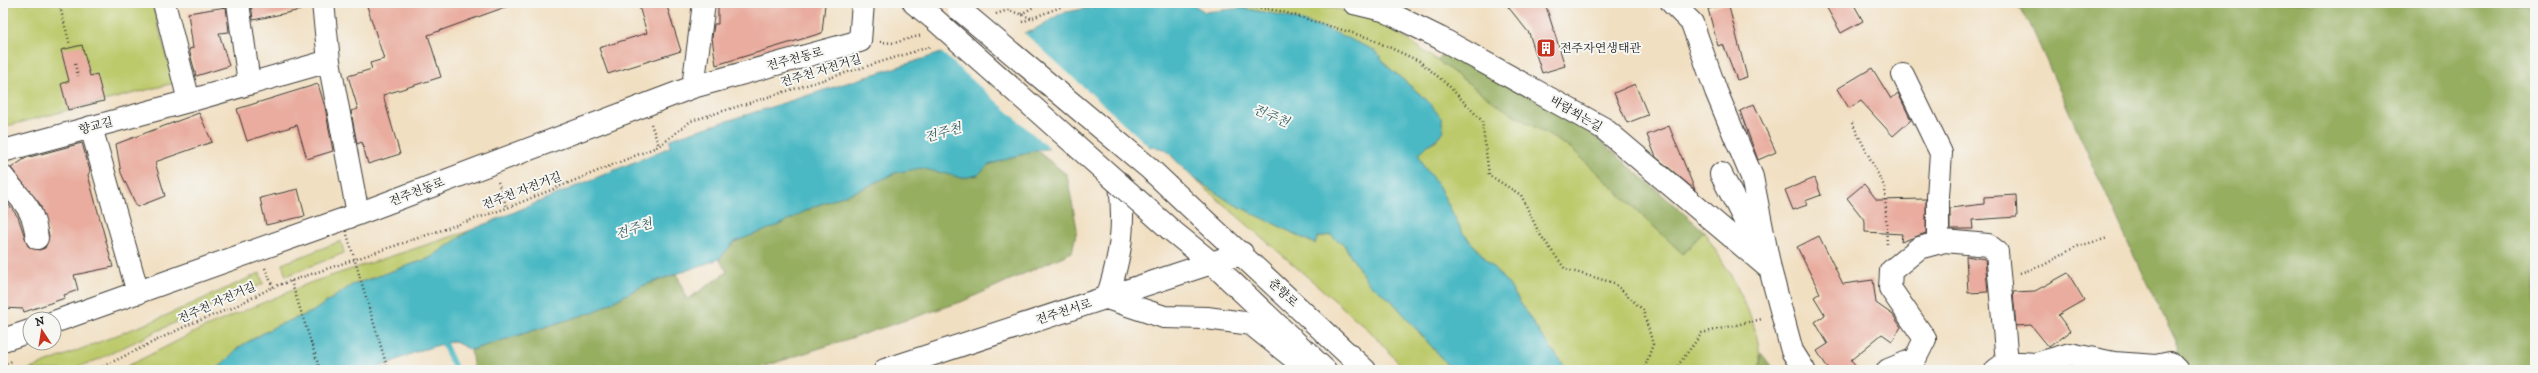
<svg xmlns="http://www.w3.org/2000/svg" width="2538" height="373" font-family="'IM FELL DW Pica','Noto Serif KR',serif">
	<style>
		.green { fill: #bdca6c; stroke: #6c7344 }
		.forest { fill: #96ae60; stroke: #59653e }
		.water { fill: #4bb9c4; stroke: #346a70 }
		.pier { fill: #f1dfc1 }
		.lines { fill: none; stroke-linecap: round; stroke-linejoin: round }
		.stream { stroke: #4bb9c4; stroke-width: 6 }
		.building { fill: #e9ac9e }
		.minor-casing { stroke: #3c3935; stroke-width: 24 }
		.path { stroke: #3c3935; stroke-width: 2.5; stroke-dasharray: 1 3; stroke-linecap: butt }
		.minor { stroke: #fff; stroke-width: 22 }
		.minor-bridge-casing { stroke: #3c3935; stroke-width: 24; stroke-linecap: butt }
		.path-bridge { stroke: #3c3935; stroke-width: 2.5; stroke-dasharray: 1 3; stroke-linecap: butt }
		.minor-bridge { stroke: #fff; stroke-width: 22 }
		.labels { text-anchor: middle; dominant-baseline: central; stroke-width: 4; stroke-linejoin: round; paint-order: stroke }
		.poi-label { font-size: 12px; fill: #1c1c1c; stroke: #f6f6f2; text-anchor: start }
		.street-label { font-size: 12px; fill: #1c1c1c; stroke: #f6f6f2 }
		.water-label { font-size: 13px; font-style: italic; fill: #2f5b5f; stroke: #f6f6f2 }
	</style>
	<rect width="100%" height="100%" fill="#f6f6f2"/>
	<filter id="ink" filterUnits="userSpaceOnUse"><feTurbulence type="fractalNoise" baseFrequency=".025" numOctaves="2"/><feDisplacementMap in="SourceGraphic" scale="8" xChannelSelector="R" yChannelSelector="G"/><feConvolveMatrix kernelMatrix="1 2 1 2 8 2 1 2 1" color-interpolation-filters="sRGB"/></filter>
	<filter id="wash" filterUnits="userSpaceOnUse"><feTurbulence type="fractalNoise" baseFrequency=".012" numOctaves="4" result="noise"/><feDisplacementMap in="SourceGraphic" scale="16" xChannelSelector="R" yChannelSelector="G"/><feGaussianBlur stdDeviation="0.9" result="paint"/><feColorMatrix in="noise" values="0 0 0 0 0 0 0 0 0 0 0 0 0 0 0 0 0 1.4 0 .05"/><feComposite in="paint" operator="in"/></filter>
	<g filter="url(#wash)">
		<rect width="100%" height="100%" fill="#f1dfc1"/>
		<path class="green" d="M3,3H152L174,83L3,127Z
			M1247,3H1310L1374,17L1438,61L1501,107L1572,149L1683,254L1704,231C1728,271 1763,321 1760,370H1568L1540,334L1509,285L1463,233L1438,185L1424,167L1419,155L1425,146L1437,140L1429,102L1387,66L1376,51L1281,15L1241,8Z
			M1192,177L1230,202L1315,244L1318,237L1331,235L1344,245L1368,283L1391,300L1452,370H1405L1370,331Z
			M469,231L430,258L352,285L312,312L276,326L239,347L216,370H120L201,329L312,282Z
			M341,241L344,253L286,276L282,264Z
			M260,273L263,284L199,311L97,360L69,370H27L156,320Z"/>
		<path class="forest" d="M2015,3H2535V370H2177L2176,341L2132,252L2029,22Z
			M1445,49L1584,127L1704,231L1683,254L1572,149L1501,107L1438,61Z
			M1036,150L1067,175L1077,229L1072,252L961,302L753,370H474L471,350L596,311L642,286L677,274L687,300L727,272L719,259L734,242L776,226L815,206L862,189L895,173L921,167L962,178L978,175L988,165Z
			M1761,353L1774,370H1760Z"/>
		<path class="water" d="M1100,3H1191L1205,12L1241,8L1281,15L1325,28L1376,51L1387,66L1429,102L1441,118L1444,131C1436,141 1426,144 1419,155L1424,167L1438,185L1463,233L1509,285L1540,334L1568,370H1452L1391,300L1368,283L1344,245L1331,235L1318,237L1315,244L1230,202L1192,177L1165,149L1120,141L1036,150L988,165L978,175L962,178L921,168L895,173L862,189L815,206L777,226L734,242L719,259L642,286L596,311L471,350L453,341L418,351L373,370H216L239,347L276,326L312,312L352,285L430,258L469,231L670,147V139L951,50L1032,31L1062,13L1098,6Z"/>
		<path class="pier" d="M1022,31L1153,150L1120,143L1052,151L940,51Z"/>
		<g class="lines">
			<path class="stream" d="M441,337L456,370"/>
		</g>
		<g id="blocks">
			<path class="building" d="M251,3H300L301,10L253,20Z
				M366,3H511V5L428,35L441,77L383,95L400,154L368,164L362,142L357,144L351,111L358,109L348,76L372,69L370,63L384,59Z
				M638,3H666L681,51L608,74L599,48L647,33Z
				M718,3L825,4L822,33L716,65L712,38L714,24H718Z
				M1505,3H1545L1565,66L1542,73L1529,33Z
				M1728,3L1747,77L1737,80L1723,44L1718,46L1708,9Z
				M1824,3H1853L1863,21L1841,33Z
				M226,7L229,32L219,33L229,66L196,76L189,49L193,48L188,13Z
				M82,45L90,76L97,74L104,101L68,110L61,84L69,81L61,50Z
				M1872,68L1891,99L1898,93L1911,120L1893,136L1861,101L1849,108L1837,89Z
				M318,84L325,107L333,151L307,159L297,125L247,141L237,109Z
				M1635,84L1648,115L1627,123L1614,93Z
				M1754,104L1776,152L1758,160L1740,111Z
				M199,113L212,142L155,162L165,196L137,207L121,173L116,144Z
				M1669,126L1695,190L1656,157L1647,135Z
				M82,143L90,171L88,175L113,267L74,275L78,290L64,295L65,298L24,312L23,309L3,308V197L18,217L28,246L39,250L45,248L49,236L40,204L11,168L26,158Z
				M1815,178L1821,195L1805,201L1807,205L1793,210L1785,190Z
				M1864,184L1877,200L1926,199V233L1901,242L1902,234L1865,232V221L1847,198Z
				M298,189L305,216L266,225L260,198Z
				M2016,195L2017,217L1972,220L1973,229H1950V208L1984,204V197Z
				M1819,236L1843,284L1873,280L1876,303L1893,315L1901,327L1892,341L1882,334L1851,360L1858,370H1829L1817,351L1828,344L1815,322L1825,315L1814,297L1820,293L1797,247Z
				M1966,256L1985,259L1988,292L1968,293Z
				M2068,273L2084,300L2058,315L2070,331L2049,347L2031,325L2016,326L2013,292L2035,291Z"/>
		</g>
	</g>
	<g filter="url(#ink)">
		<use href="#blocks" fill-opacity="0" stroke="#3c3935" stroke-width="1"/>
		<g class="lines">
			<defs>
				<path id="minor" d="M238,3L249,83
					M323,3L329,61L358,214
					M914,3L933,18
					M1354,3L1383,10L1440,38L1603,128L1770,269
					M1672,3L1692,23L1716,91L1752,177L1770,269L1792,351L1804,370
					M1903,75L1941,153L1938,196V243
					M693,87L704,3
					M189,101L329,61
					M91,127L138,293
					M3,151L189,101L164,3
					M1721,174L1759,248
					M3,177C22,202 33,205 37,238
					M1201,217L1365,370
					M1171,230L1213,264L1325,370
					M1107,298L1164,317L1207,318L1251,324L1296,360L1309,353
					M1107,298C1121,255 1125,228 1120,183
					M54,322L358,214L693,87L860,41L863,3
					M3,340L30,331
					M885,370L1242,253
					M1888,370L1915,359L1925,339L1890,288L1891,271L1919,248L1945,241L1988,245L1997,252L2007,362
					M1996,370L2007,362L2035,364L2070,354L2114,363L2156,366L2170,363L2177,370"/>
			</defs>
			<use href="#minor" class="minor-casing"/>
			<path class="path" d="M59,3L70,45
				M1250,3L1253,7L1280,11L1369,38L1419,61L1448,85L1482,121L1489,175L1521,195L1539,233L1565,269L1614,283L1643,310L1653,344L1644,370
				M996,14L1008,10L1034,19
				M1021,14L1037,5
				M1022,22L1071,3
				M880,42L894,43L922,35
				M75,64L78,76
				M1852,123L1885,188L1887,247
				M651,124L659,146
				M498,182L507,208
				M265,268L273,287
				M2020,273L2044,265L2075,247L2108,238
				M291,281L320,370
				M44,347L54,343
				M3,365L12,361
				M96,370L190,324L232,308L273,287L507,208L659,146L691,121L932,46
				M1678,370L1679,364L1702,333L1762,319"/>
			<use href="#minor" class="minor"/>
			<defs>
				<path id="minor-bridge" d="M959,9L1149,168L1201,217
					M933,18L1171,230"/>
			</defs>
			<use href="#minor-bridge" class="minor-bridge-casing"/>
			<path class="path-bridge" d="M346,231L388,370"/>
			<use href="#minor-bridge" class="minor-bridge"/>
		</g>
	</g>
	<defs>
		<symbol id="building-square" viewBox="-11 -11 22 22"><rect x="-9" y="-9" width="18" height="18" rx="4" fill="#c8321e" stroke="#f6f6f2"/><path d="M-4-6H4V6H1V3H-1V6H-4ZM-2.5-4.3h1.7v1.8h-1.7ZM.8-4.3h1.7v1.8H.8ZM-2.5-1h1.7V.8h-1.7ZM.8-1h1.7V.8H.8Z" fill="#fff"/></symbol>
	</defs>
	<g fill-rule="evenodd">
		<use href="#building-square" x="1535" y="37" width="22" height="22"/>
	</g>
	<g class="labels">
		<g class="poi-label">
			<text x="1560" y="48">전주자연생태관</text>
		</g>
		<g class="street-label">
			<text transform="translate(795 59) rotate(-15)">전주천동로</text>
			<text transform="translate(821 71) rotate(-17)">전주천 자전거길</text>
			<text transform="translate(1576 114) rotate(30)">바람쐬는길</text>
			<text transform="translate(96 126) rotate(-15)">향교길</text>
			<text transform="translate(522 191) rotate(-21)">전주천 자전거길</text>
			<text transform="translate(417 192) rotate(-21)">전주천동로</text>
			<text transform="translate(1283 293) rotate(43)">춘향로</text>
			<text transform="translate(217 303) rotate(-24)">전주천 자전거길</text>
			<text transform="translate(1064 312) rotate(-18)">전주천서로</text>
		</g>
		<g class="water-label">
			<text transform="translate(1271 116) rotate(23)">전주천</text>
			<text transform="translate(943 133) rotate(-16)">전주천</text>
			<text transform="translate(634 229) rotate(-18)">전주천</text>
		</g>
	</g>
	<rect width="2538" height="373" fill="none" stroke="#f6f6f2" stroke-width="16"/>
	<g transform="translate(42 331) rotate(348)"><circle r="19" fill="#f6f6f2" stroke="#9f9f9c"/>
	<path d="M0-3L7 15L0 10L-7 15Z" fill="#c8321e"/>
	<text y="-6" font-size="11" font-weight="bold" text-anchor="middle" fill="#1c1c1c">N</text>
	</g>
</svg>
